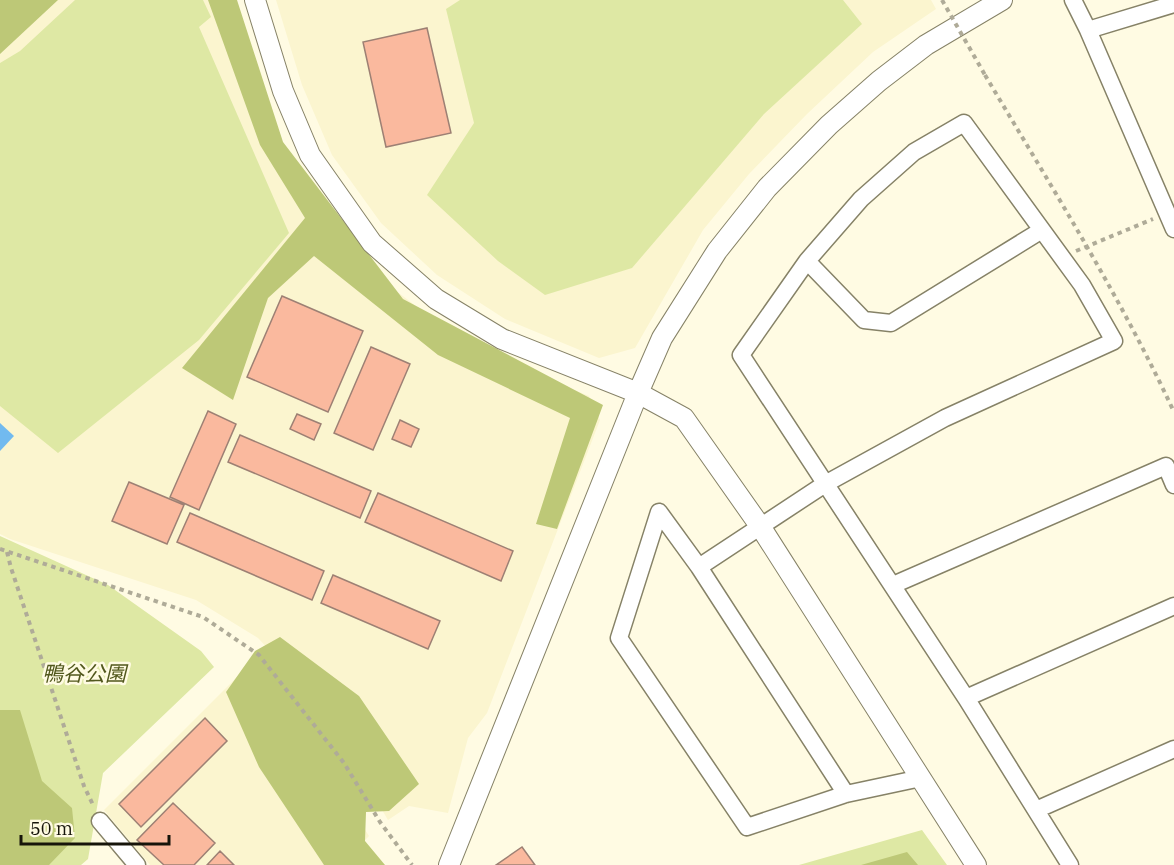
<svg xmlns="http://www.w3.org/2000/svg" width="1174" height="865" font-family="'IBM Plex Serif','Noto Sans JP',serif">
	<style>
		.built { fill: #fbf5cf }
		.green { fill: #dee8a4 }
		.forest { fill: #bdc877 }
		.water { fill: #71baef }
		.building { fill: #fab99e; stroke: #9d8074; stroke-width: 1.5 }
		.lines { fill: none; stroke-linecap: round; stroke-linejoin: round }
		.minor-casing { stroke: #868267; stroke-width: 19 }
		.tertiary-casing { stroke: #868267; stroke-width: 22 }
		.path { stroke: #afab98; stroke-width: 4; stroke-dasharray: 4.5 4.5; stroke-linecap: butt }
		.minor { stroke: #fff; stroke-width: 16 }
		.tertiary { stroke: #fff; stroke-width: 20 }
		.path-bridge { stroke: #afab98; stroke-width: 4; stroke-dasharray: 4.5 4.5; stroke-linecap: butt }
		.labels { text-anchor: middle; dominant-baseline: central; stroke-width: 5; stroke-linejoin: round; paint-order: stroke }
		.park-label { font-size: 21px; font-style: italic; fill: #52581d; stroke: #fffbe3 }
	</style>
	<rect width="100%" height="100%" fill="#fffbe3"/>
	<path class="built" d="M0,0H235L283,150L383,281L470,347L589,396L600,420L487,713L468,738L448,813L409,806L388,820L317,701L258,638L196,600L10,539L0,534Z
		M276,0H931L936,9L873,52L807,114L749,174L703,230L635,348L599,358L505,319L437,275L381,223L332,155L302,85Z
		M248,666L289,710L369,836L341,865H150L104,810Z"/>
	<path class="green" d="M75,0H203L211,17L199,27L289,233L199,340L58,453L0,406V63L20,51Z
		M460,0H843L862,24L764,114L632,268L545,295L498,261L427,195L474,123L446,9Z
		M0,536L108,585L201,651L214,667L103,773L88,859L81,865H0Z
		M922,830L947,865H799Z"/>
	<path class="forest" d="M0,0H58L0,54Z
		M208,0H237L283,142L403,299L603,405L557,529L536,524L570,418L438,355L314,256L268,298L233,400L182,368L305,218L260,145Z
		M280,637L359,696L419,784L389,811L366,812L365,841L385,865H324L259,767L226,692L255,651Z
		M0,710H20L42,781L72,808L75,838L49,865H0Z
		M907,852L918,865H861Z"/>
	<path class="water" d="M0,423L14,436L0,451Z"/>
	<path class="building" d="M427,28L451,133L386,147L363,42Z
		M282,296L363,331L328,412L247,377Z
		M371,347L410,364L373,450L334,433Z
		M208,411L236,424L199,510L170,497Z
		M297,414L321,424L314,440L290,429Z
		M400,420L419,429L411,447L392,439Z
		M240,435L371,491L360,518L228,462Z
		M129,482L184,505L167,544L112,521Z
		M378,493L513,551L501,581L365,522Z
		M190,513L324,571L312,600L177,542Z
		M333,575L440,621L428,649L321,603Z
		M205,718L227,741L141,827L119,804Z
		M173,803L215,843L194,865H164L137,840Z
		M522,847L535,865H496Z
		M220,851L234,865H207Z"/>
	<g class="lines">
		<defs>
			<path id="minor" d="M1073,0L1088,30L1174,229
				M1088,30L1174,4
				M807,261L864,320L891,323L1042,230
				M699,567L825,484L945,418L1114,341L1082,285L964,123L914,152L861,199L807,261L741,355L966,698L1070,865
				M893,585L1166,466L1174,485
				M966,698L1174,606
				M846,794L699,567L659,512L619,638L747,827L846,794L921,778
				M1036,810L1174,749
				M100,821L137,865"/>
			<path id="tertiary" d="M255,0L283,91L310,155L372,243L436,299L502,339L638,393L684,418L760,526L976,865
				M449,865L638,393L662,338L717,251L767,188L829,125L879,81L926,45L1002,0"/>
		</defs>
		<use href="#minor" class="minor-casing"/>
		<use href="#tertiary" class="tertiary-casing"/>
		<path class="path" d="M985,75C1051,186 1120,296 1174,412
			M1076,251L1153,219
			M0,549L203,617L259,655L344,763L380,822L412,865
			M7,552L11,568L84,786L94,807"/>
		<use href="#minor" class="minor"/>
		<use href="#tertiary" class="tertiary"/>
		<path class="path-bridge" d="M942,0L985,75"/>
	</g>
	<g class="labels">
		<g class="park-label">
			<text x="84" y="673">鴨谷公園</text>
		</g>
	</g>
	<path d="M21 835v9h148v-9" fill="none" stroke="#16140a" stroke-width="3"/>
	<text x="30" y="835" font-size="18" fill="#16140a" stroke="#fffbe3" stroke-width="4.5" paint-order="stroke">50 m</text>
</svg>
